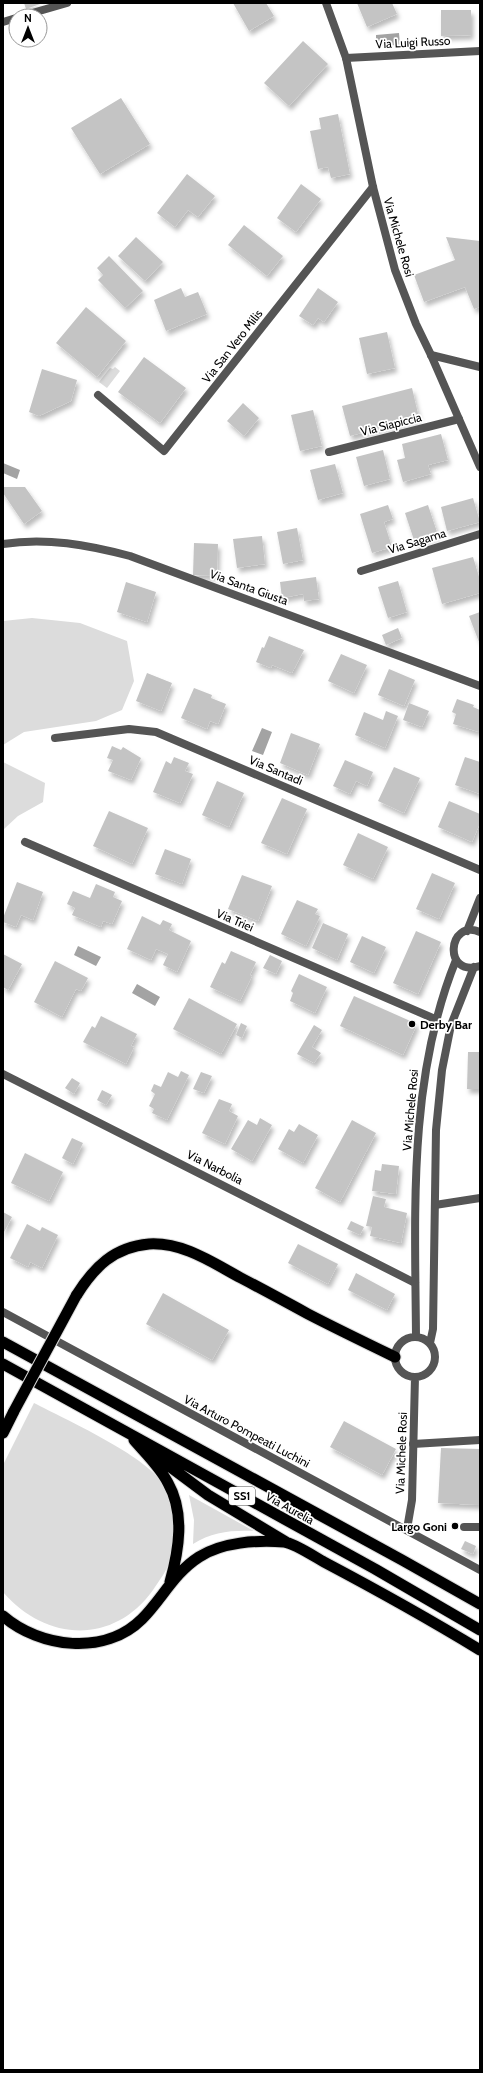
<svg xmlns="http://www.w3.org/2000/svg" width="483" height="2073" font-family="Cabin,sans-serif">
	<style>
		.green { fill: #dcdcdc }
		.water { fill: #a3a3a3 }
		.building { fill: #c4c4c4; filter: url(#shadow) }
		.lines { fill: none; stroke-linecap: round; stroke-linejoin: round }
		.trunk-casing { stroke: #dbdbdb; stroke-width: 13 }
		.minor { stroke: #555; stroke-width: 8 }
		.tertiary { stroke: #555; stroke-width: 8 }
		.trunk { stroke: #000; stroke-width: 11 }
		.trunk-bridge-casing { stroke: #dbdbdb; stroke-width: 13; stroke-linecap: butt }
		.trunk-bridge { stroke: #000; stroke-width: 11 }
		.poi-dot { fill: #000; stroke: #fff; stroke-width: 1.5 }
		.labels { text-anchor: middle; dominant-baseline: central; stroke-width: 3.5; stroke-linejoin: round; paint-order: stroke }
		.shield { fill: #fff; stroke: #4c4c4c; stroke-width: 1 }
		.shield-label { font-size: 11px; font-weight: bold; fill: #000 }
		.street-label { font-size: 12px; fill: #000; stroke: #fff }
		.poi-label { font-size: 12px; font-weight: bold; fill: #000; stroke: #fff; text-anchor: start }
	</style>
	<defs>
		<filter id="shadow"><feDropShadow dx="2.5" dy="4.5" stdDeviation="2" flood-color="#0004"/></filter>
	</defs>
	<rect width="100%" height="100%" fill="#fff"/>
	<path class="green" d="M115,367L120,371L107,388L99,382L110,368L113,369Z
		M32,618L80,623L127,641L134,681L122,710L96,721L24,732L3,745V621Z
		M3,762L45,783L43,802L18,816L4,829Z
		M34,1403C65,1419 146,1456 162,1483C167,1490 174,1505 175,1513C176,1521 174,1530 173,1538C172,1544 173,1552 171,1559C168,1569 159,1581 153,1590C113,1646 45,1641 3,1592V1465Z
		M189,1495L254,1531C232,1530 212,1532 193,1544L194,1520Z"/>
	<path class="water" d="M399,33L400,45L376,46V35Z
		M3,463L20,470L17,479L3,473Z
		M262,728L272,732L263,755L252,751Z
		M78,946L101,957L96,966L74,955Z
		M137,984L160,997L155,1006L132,993Z"/>
	<path class="building" d="M24,3H43L26,9Z
		M233,3H266L274,16L249,31Z
		M357,3H392L397,14L367,27Z
		M441,10H471V35L441,36Z
		M303,41L328,64L289,106L264,83Z
		M121,98L150,144L100,174L71,128Z
		M338,114L350,174L331,178L328,167L318,169L310,131L321,129L319,118Z
		M187,174L215,196L198,217L188,210L175,227L157,213Z
		M301,184L321,199L296,232L277,218Z
		M244,225L283,256L267,276L228,245Z
		M136,237L163,262L145,281L118,256Z
		M446,237L480,241V307L474,309L465,287L424,302L414,275L455,260Z
		M109,256L143,291L125,308L98,280L103,275L97,268Z
		M181,288L185,297L198,292L207,314L166,331L154,300Z
		M318,288L338,302L324,322L318,318L313,325L299,316Z
		M86,307L126,341L97,377L56,343Z
		M387,332L395,368L367,374L359,338Z
		M144,357L186,388L160,423L118,392Z
		M42,369L77,380L71,401L39,416L29,412Z
		M412,388L419,418L350,436L342,406Z
		M243,403L259,418L244,436L227,421Z
		M313,410L322,446L300,451L291,415Z
		M441,434L448,460L428,465L431,474L403,482L397,460L405,458L402,444Z
		M383,450L390,479L364,486L356,457Z
		M335,464L343,493L318,500L310,470Z
		M3,487H25L42,511L24,524L3,493Z
		M473,498L480,522L447,531L441,507Z
		M388,505L393,519L384,522L392,547L372,553L360,514Z
		M428,505L438,535L415,543L405,513Z
		M297,528L303,560L283,564L277,532Z
		M262,536L265,564L237,568L233,539Z
		M194,543L218,544L217,576L193,575Z
		M473,557L480,580V593L442,604L432,568Z
		M316,577L319,599L304,601L303,594L282,598L280,582Z
		M398,581L407,612L388,618L378,587Z
		M126,582L156,592L147,622L117,612Z
		M480,612V641L479,642L469,616Z
		M398,628L402,638L386,645L382,635Z
		M269,636L304,650L292,673L272,665L271,668L256,662L262,647L264,648Z
		M341,654L367,665L354,693L328,681Z
		M389,669L415,680L404,706L378,695Z
		M147,673L172,683L161,711L136,701Z
		M194,688L212,695L211,698L226,704L218,724L210,721L207,729L181,718Z
		M457,699L474,705L473,707L480,710L479,732L453,724L456,714L452,712Z
		M409,703L429,711L422,727L403,720Z
		M386,711L398,716L385,748L355,735L364,712L383,720Z
		M291,733L320,744L308,775L280,763Z
		M112,746L121,750L123,747L141,758L131,780L108,771L113,760L107,758Z
		M174,757L189,763L185,771L193,774L180,803L153,792L166,761L171,764Z
		M465,757L480,762V794L455,785Z
		M345,760L373,772L367,786L356,781L350,794L333,786Z
		M394,767L420,778L404,813L378,801Z
		M217,781L244,793L229,827L202,815Z
		M282,798L307,809L287,854L261,843Z
		M449,801L480,814V823L472,842L438,827Z
		M109,811L148,828L132,864L93,846Z
		M358,833L388,847L373,879L343,865Z
		M165,849L191,859L182,884L155,874Z
		M432,873L455,883L439,919L416,909Z
		M242,875L272,886L258,921L228,909Z
		M17,882L43,892L33,920L21,915L16,927L3,922V918Z
		M96,884L115,892L113,897L122,901L112,924L103,921L101,927L72,915L75,908L67,904L73,891L90,898Z
		M297,900L318,909L315,914L320,916L306,946L281,934Z
		M142,916L160,925L163,920L172,924L169,930L191,941L177,972L163,965L168,954L156,949L151,960L127,949Z
		M323,923L348,934L337,960L312,948Z
		M416,931L441,942L418,994L393,983Z
		M362,936L386,947L374,973L350,962Z
		M231,951L256,962L250,975L252,976L240,1001L210,987L222,962L225,964Z
		M3,954L22,964L8,990L3,987Z
		M270,955L282,961L276,974L263,968Z
		M55,961L88,978L81,991L76,989L62,1017L34,1002Z
		M299,974L327,987L315,1013L290,1001L293,993L291,991Z
		M354,996L417,1024L403,1055L340,1026Z
		M189,998L237,1024L221,1054L173,1029Z
		M101,1016L137,1034L131,1046L134,1047L126,1064L83,1042L92,1026L95,1028Z
		M241,1023L247,1026L242,1038L236,1035Z
		M314,1025L322,1030L312,1047L321,1053L314,1063L297,1054Z
		M468,1052H480V1089H467Z
		M181,1071L189,1075L167,1120L152,1113L154,1109L149,1106L155,1094L151,1091L154,1084L161,1087L168,1072L178,1077Z
		M201,1072L212,1076L204,1093L193,1089Z
		M72,1078L80,1083L74,1094L65,1088Z
		M102,1090L112,1095L106,1105L97,1100Z
		M219,1099L232,1104L229,1111L238,1116L225,1144L202,1133Z
		M260,1118L272,1125L252,1161L231,1149L248,1120L257,1125Z
		M352,1120L376,1133L340,1202L315,1188Z
		M299,1124L318,1135L303,1163L278,1149L289,1129L294,1132Z
		M72,1138L83,1143L73,1164L62,1158Z
		M25,1153L63,1172L49,1201L11,1183Z
		M382,1164L399,1166L396,1194L372,1191L375,1170L381,1171Z
		M373,1196L386,1199L384,1207L407,1213L401,1243L370,1236L372,1227L366,1226Z
		M3,1212L12,1217L3,1234Z
		M351,1221L364,1227L360,1235L347,1229Z
		M27,1224L40,1231L42,1227L58,1235L42,1268L30,1262L28,1267L10,1258Z
		M298,1244L338,1264L328,1284L288,1263Z
		M356,1273L395,1294L387,1310L348,1290Z
		M163,1293L229,1330L212,1360L146,1324Z
		M344,1421L396,1449L382,1475L330,1447Z
		M441,1448L480,1449V1505L438,1503Z
		M465,1541L476,1546L473,1554L461,1549Z"/>
	<g class="lines">
		<defs>
			<path id="trunk" d="M76,1296C94,1267 114,1247 149,1244C183,1242 213,1263 241,1278C264,1290 286,1302 308,1314C337,1329 366,1343 395,1357
				M3,1342L402,1560L480,1604
				M3,1364L375,1569L480,1630
				M3,1433L14,1411
				M134,1440C145,1453 160,1467 168,1483C185,1513 179,1550 170,1582
				M153,1454L208,1495L286,1542
				M3,1616C40,1648 105,1656 142,1619C162,1599 174,1573 199,1557C222,1542 257,1540 284,1542C294,1543 315,1557 324,1562C377,1590 429,1619 480,1650"/>
		</defs>
		<use href="#trunk" class="trunk-casing"/>
		<path class="minor" d="M22,16L67,3
			M3,22L16,18
			M346,58L480,51
			M431,355L480,367
			M98,395L164,451L373,187
			M329,452L459,419
			M3,544C46,537 88,545 130,556L480,686
			M361,571L480,534
			M55,738L129,729L156,732L480,870
			M25,842L435,1019
			M3,1074L415,1283
			M435,1205L480,1198
			M413,1444L480,1440
			M464,1527H480"/>
		<path class="tertiary" d="M326,3L346,58L373,187L395,270L416,324L431,355L480,467
			M467,931L480,898
			M480,932C448,918 442,978 480,966
			M3,1312L480,1570
			M416,1337C415,1211 408,1078 456,960
			M395 1357a20 20 0 1 1 40 0a20 20 0 1 1-40 0Z
			M430,1343L433,1329L436,1130L442,1070L451,1025L474,967
			M407,1529L412,1500L415,1377"/>
		<use href="#trunk" class="trunk"/>
		<defs>
			<path id="trunk-bridge" d="M14,1411L76,1296"/>
		</defs>
		<use href="#trunk-bridge" class="trunk-bridge-casing"/>
		<use href="#trunk-bridge" class="trunk-bridge"/>
	</g>
	<g class="poi-dot">
		<circle cx="412" cy="1024" r="4"/>
		<circle cx="455" cy="1526" r="4"/>
	</g>
	<g class="labels">
		<rect class="shield" x="229" y="1487" width="26" height="18" rx="3"/>
		<g class="shield-label">
			<text x="242" y="1496">SS1</text>
		</g>
		<g class="street-label">
			<text transform="translate(413 42) rotate(-3)">Via Luigi Russo</text>
			<text transform="translate(399 237) rotate(74)">Via Michele Rosi</text>
			<text transform="translate(232 346) rotate(-52)">Via San Vero Milis</text>
			<text transform="translate(391 424) rotate(-14)">Via Siapiccia</text>
			<text transform="translate(417 541) rotate(-17)">Via Sagama</text>
			<text transform="translate(249 587) rotate(20)">Via Santa Giusta</text>
			<text transform="translate(276 770) rotate(23)">Via Santadi</text>
			<text transform="translate(235 920) rotate(23)">Via Triei</text>
			<text transform="translate(410 1110) rotate(-85)">Via Michele Rosi</text>
			<text transform="translate(215 1167) rotate(27)">Via Narbolia</text>
			<text transform="translate(247 1431) rotate(28)">Via Arturo Pompeati Luchini</text>
			<text transform="translate(401 1453) rotate(-88)">Via Michele Rosi</text>
			<text transform="translate(290 1508) rotate(29)">Via Aurelia</text>
		</g>
		<g class="poi-label">
			<text x="420" y="1024">Derby Bar</text>
			<text x="447" y="1526" text-anchor="end">Largo Goni</text>
		</g>
	</g>
	<rect width="483" height="2073" fill="none" stroke="#000000" stroke-width="8"/>
	<g transform="translate(28 28)"><circle r="19" fill="#ffffff" stroke="#999999"/>
	<path d="M0-3L7 15L0 10L-7 15Z" fill="#000000"/>
	<text y="-6" font-size="11" font-weight="bold" text-anchor="middle" fill="#000000">N</text>
	</g>
</svg>
